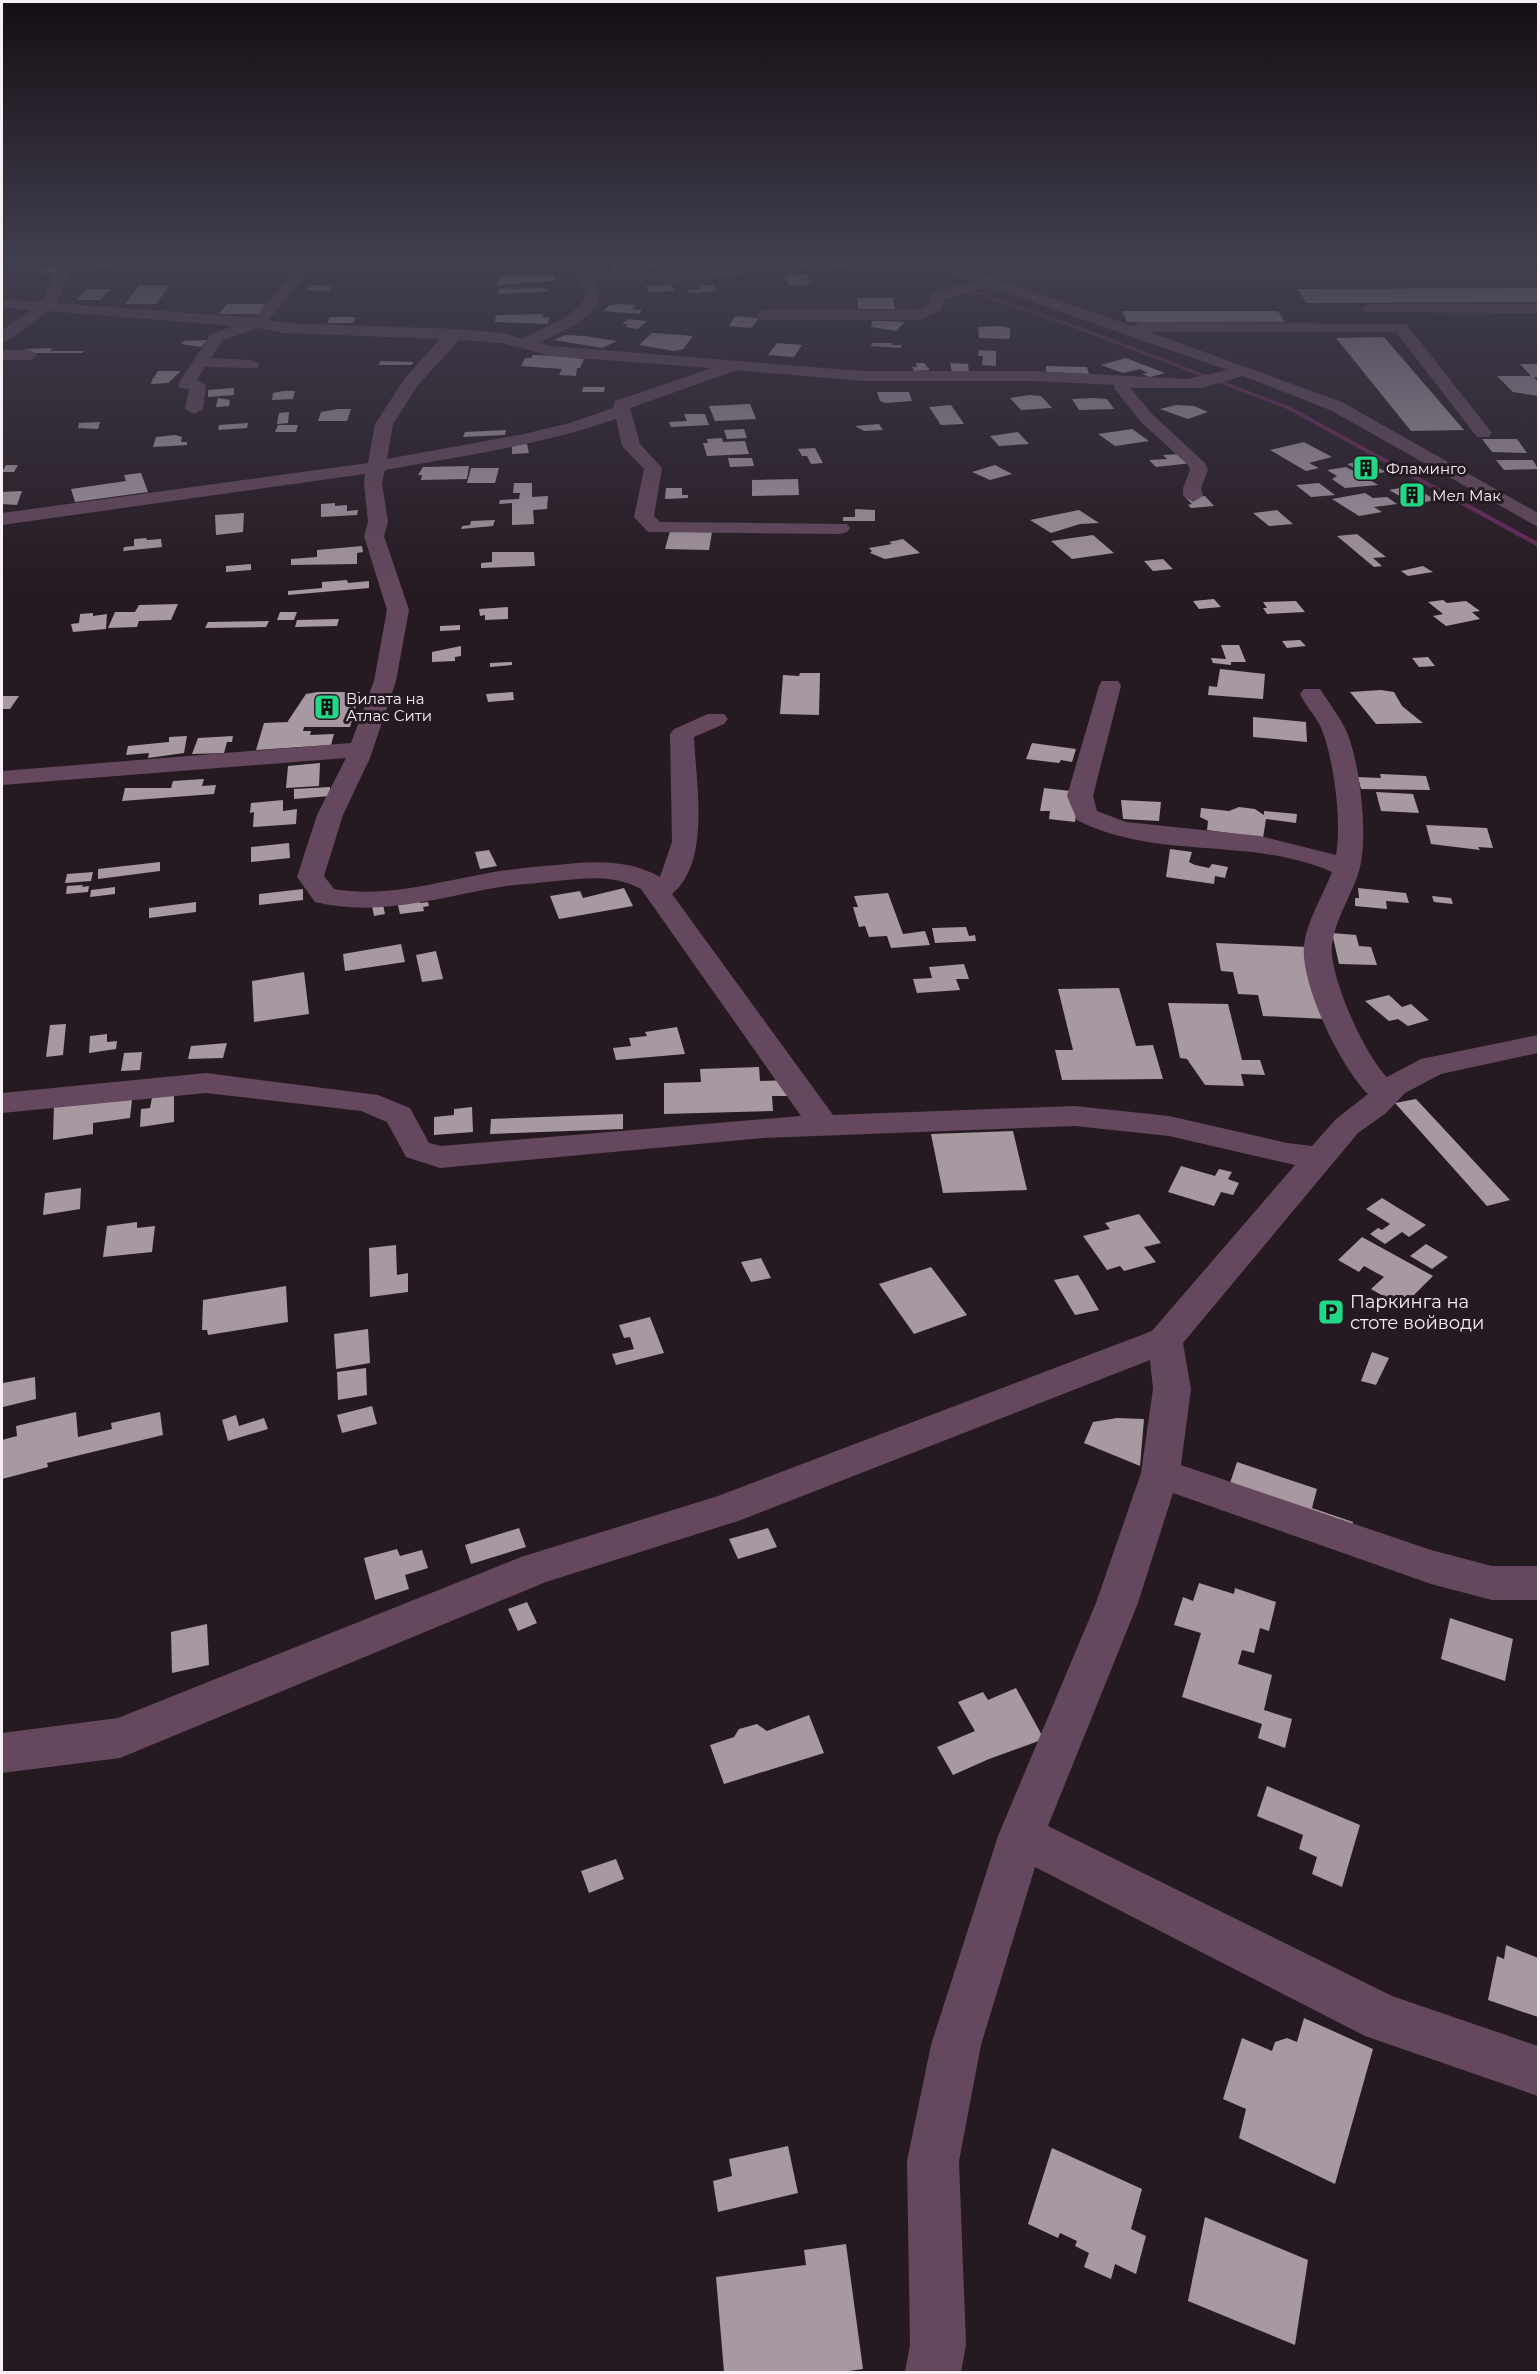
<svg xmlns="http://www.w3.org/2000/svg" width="1540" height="2374" font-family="Montserrat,sans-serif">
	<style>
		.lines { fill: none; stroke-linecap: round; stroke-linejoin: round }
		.stream { fill: #68295a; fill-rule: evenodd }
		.building { fill: #a798a2 }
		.minor { fill: #65485d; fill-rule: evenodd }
		.labels { text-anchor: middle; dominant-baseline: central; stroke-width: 6; stroke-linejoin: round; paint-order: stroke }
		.far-poi-label { font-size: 15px; fill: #f7eff5; stroke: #261a22; text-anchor: start }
		.poi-label { font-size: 18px; fill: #f7eff5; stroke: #261a22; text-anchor: start }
	</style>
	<rect width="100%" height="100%" fill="#261a22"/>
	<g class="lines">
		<path class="stream" d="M875,259H882L1078,326L1291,407L1538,542V547L1287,409L1074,328Z"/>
	</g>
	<path class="building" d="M606,259H651L658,267L615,270Z
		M784,259H816L818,262H809L811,266H797L795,263H787Z
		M1501,259H1538V263H1505Z
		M110,262L111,267L89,266L90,263Z
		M845,264L854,267L831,269L829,265Z
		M61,265L54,273H38L48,266Z
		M806,274L809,278H806L813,284L790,286L784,276Z
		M501,275L517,276L555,275V281L496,285Z
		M139,285H170L156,304H125Z
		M312,285H323L331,286L329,291L306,290Z
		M671,285L675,291L649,292L646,286Z
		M699,285H713L717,291L689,293L687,290L701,289Z
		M541,288L548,289L547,292L498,294L499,289Z
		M1538,288V302L1307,303L1297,289Z
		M87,289H111L100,300H77Z
		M857,298H893L895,309H858Z
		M227,304H268L261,314H219Z
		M621,304L636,305L632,309L642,310L639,314L603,311L610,305Z
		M1122,311H1278L1285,322H1127Z
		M543,314L542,317H549L548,324L495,322L496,315Z
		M735,316L759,318L751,328L729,326Z
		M330,317H356L353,323H327Z
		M628,319L647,321L638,329L625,327L628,324H622Z
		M872,321H884L905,322L896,331L871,327Z
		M1001,326L1010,328V339L979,338L978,327Z
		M652,333L682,335L693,336L683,349L674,351L639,345Z
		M565,335L584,336L617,341L602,348L554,340Z
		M1384,337L1464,430L1411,431L1336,338Z
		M207,340L201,347L181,344L184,341Z
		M777,343L802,345L794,357L768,355Z
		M872,343H892L891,345H901V348L871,346Z
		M53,348L50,351H84L82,353H22L26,349Z
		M979,350L996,351V366L982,365L983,356H978Z
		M533,355L556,356L584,359L580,368H577L576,376L559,375L562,369L521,366L525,358H531Z
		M1126,358L1165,373L1150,377L1142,374L1148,373L1140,369L1123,373L1101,365Z
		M381,361L414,362L411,365H378Z
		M916,363H924L930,370L914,371L912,367H917Z
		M950,363L968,364L969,372H952Z
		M1520,364H1538V377H1534L1538,382V396L1513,392L1497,376H1531Z
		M1046,366L1087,367L1089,374L1046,372Z
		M158,371H181L168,383L151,384L153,378L158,377H154Z
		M583,387H605L604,392H582Z
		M234,388V395L208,397V390Z
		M283,391H295L293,399L272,400L273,393Z
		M877,392H909L912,401L886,403L880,401Z
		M1030,395L1041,396L1052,408L1021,410L1010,398Z
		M218,398L230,400L229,406L216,407Z
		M1094,398L1107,399L1114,409L1079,410L1072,399Z
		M750,404L756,419L715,421L709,406Z
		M951,405L964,424L941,425L929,407Z
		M1176,405L1194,406L1208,412L1188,419L1160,409Z
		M338,409H351L347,421H318L321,412Z
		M289,412L288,423L277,424L279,413Z
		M684,414H705L709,425L671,427L669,422L687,421Z
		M100,422L98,429L78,428L79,423Z
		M248,423L247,428L218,430L219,425Z
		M879,424L883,430L864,431L855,426Z
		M278,425H298L296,432H275Z
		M744,429L747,438L727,439L724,430Z
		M1132,429L1149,441L1115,446L1098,434Z
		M506,430L505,435L463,437L465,432Z
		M1018,432L1029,444L999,446L990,436Z
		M175,435L182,437L181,442H187V445L153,447L156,437Z
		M722,438L723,442L745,441L749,454L707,456L703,443H708L707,439Z
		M1482,439H1517L1527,453L1492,452Z
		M1304,442L1332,457L1309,463L1319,468L1306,471L1270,450Z
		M527,444L529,453L512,454V445Z
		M815,448L823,463L811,464L807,456H802L798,449Z
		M1181,454L1192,463L1156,467L1149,460L1167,459L1163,455Z
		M728,458H752L754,466L730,467Z
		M1364,460L1386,472L1374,474L1361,472L1347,464Z
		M1496,460H1533L1538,469L1504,470Z
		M6,465H18L14,472H2Z
		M995,465L1012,474L990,480L972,472Z
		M469,466L467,479L421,480L422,475H418L423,467Z
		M1346,467L1365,477L1378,485L1345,488L1332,479L1337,476L1327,470Z
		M471,468H499L495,483H467Z
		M141,473L148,492L75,502L71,489L126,481L124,475Z
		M798,479L799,495L752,496V480Z
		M514,483H532V497L548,496L547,509L533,510L534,524L512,525V503L499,504L500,500L519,499L520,493H513Z
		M1319,483L1335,495L1311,497L1296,485Z
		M1411,486L1436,500L1414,504L1389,490Z
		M666,488H682V495H688V498L665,499Z
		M22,491L17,505L2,504V492Z
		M1365,493L1373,498L1387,497L1397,504L1374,507L1382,512L1359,516L1332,499Z
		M1205,496L1214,506L1191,508L1188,505L1192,504L1186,498Z
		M335,503V506L347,505V511L358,510L357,515L321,517V504Z
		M855,509L875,510V521H843V517H855Z
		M1079,510L1099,523L1080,524L1051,533L1030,520Z
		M1277,510L1293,524L1269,526L1253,513Z
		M244,513L243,532L216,535L215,515Z
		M495,520L493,526L461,529L462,526L470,525L471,521Z
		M670,531L712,532L709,550L665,549Z
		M1357,534L1386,557L1373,558L1382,566L1374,567L1337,536Z
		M1093,535L1114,553L1072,559L1051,541Z
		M146,538L147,540L161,539L162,547L123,551L124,547L134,546V539Z
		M903,539L920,553L885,559L870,553L872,551L869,548L892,544L889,542Z
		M362,546L363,552L357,553V564L291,565V559L317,557V550Z
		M492,552H534L535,566L481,568V563L492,562Z
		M1163,559L1173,569L1153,571L1144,561Z
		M251,564V570L226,572V566Z
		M1423,566L1433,572L1408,576L1401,571Z
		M347,580L348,583L369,581V588L288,595V591L322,588V582Z
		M1214,599L1221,607L1199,609L1193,601Z
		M1443,600L1447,603L1466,601L1480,611L1472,612L1480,619L1446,626L1433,616L1443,614L1428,602Z
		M1296,601L1305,612L1267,614L1263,608H1267L1263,602Z
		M178,604L171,620L139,621L137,627L108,628L115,612H135L139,605Z
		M508,607V619L485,620V615L480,616L479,609Z
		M280,612H297L294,620H277Z
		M93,613V616L107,614L106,629L73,632L71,624L79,623L80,614Z
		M339,619L337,626L295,627L297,620Z
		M269,621L266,627L205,628L208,622Z
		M460,625V630L440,631V626Z
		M1300,640L1306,646L1287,648L1282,641Z
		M1221,645H1239L1246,662H1231V665L1213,663L1211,658L1226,659Z
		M461,646V656L455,657V661L432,662V652Z
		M1428,657L1435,666L1419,667L1412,658Z
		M512,662V665L490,667V663Z
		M1220,669L1265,674L1263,699L1208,695L1209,686L1217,687Z
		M800,673H820L819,715L780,714L783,675L799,676Z
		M1381,690L1394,692L1402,706L1423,723L1376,724L1350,692Z
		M317,692H360L350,727H304L303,731H311L310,735L334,734L331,745L256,750L264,723L288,722V726V721L306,694Z
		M513,692L514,700L488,702L486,694Z
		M2,696H19L10,709H2Z
		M1253,717L1306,722L1307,742L1253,737Z
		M187,736L184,753L148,758L149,753L126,755L128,746L169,742V737Z
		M233,736L232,742H227L224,753L192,754L198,738Z
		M1032,743L1076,749L1072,762L1061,760L1059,763L1026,759Z
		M320,763L319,786L286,788L288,766Z
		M1380,774L1426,776L1430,790L1361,789L1358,777L1381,778Z
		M204,779L202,786L216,785L214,794L122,801L125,788H171L173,781Z
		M330,787V796L294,799V789Z
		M1044,788L1080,792L1075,822L1049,819L1050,811H1040Z
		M1376,792L1413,794L1419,813L1381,811Z
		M283,800V811L297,809L296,824L253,827L254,812L250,813L251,803Z
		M1121,800L1161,802L1159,821L1123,819Z
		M1239,807L1255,809L1264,815V811L1297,814L1296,823L1266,819L1263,838L1207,830L1208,821L1200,817L1201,808L1229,811Z
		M1426,825L1487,828L1493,848L1478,847L1480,850L1431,844Z
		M289,843L290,858L251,862V847Z
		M1170,849L1192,852L1189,862L1195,865L1209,868L1212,864L1228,867L1225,878L1215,876L1214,884L1166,877Z
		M489,850L497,866L480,869L475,852Z
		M160,862V871L98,879V869Z
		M93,872L91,881L65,883L67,874Z
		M83,885L82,887L89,886L88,892L66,894L67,886Z
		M115,887V894L90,897L91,890Z
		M624,888L633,906L559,919L550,896L580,891L583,898Z
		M1358,888L1406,893L1409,903L1386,901L1387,909L1355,906V898H1359Z
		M303,889V900L259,905V894Z
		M888,893L903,934L925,931L930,945L891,948L887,936L869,937L865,926L859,927L853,907H858L854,896Z
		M1432,896L1451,898L1453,904L1434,902Z
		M419,897L420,903L428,902L429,906L423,907L424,911L400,914L397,901Z
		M382,900L385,914L374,916L371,901Z
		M196,902V912L149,918V908Z
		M966,927L969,936L975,935L976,941L935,943L932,928Z
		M1332,933L1356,935L1359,946L1371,947L1377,965L1339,964Z
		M1216,943L1308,947L1327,1019L1263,1016L1258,995L1238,994L1233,972L1221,971Z
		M401,944L405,962L345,971L343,954Z
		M436,951L443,979L422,982L416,955Z
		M964,964L969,979H956L960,990L917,993L913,979L932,978L929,967Z
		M304,972L309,1014L254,1022L252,981Z
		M1119,988L1136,1046L1153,1045L1163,1079L1062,1080L1055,1050H1073L1058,989Z
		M1389,995L1402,1007L1411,1004L1429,1020L1408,1026L1398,1019L1389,1021L1365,1001Z
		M1168,1003L1228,1004L1242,1060H1260L1265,1075L1241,1074L1244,1086L1205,1085L1187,1059L1180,1058Z
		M66,1024L63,1055L46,1057L50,1025Z
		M677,1027L685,1054L616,1060L613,1048L631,1046L629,1038L647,1036L645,1032Z
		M107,1034V1042L117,1041L116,1049L89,1053L90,1036Z
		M227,1043L223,1058L188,1059L191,1046Z
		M142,1052L140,1070L121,1071L124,1053Z
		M759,1067L760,1081L788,1080L789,1096H772L773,1111L664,1114V1083L701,1082L700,1069Z
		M174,1086V1122L140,1127L141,1109L150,1108L154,1087Z
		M133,1091L130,1118L93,1123V1134L53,1140L54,1102Z
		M1416,1099L1510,1200L1487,1206L1395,1103Z
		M472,1107L473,1132L434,1135V1117L454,1115V1109Z
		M623,1114V1129L490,1134L491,1119Z
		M1013,1131L1027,1190L943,1193L931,1134Z
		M1181,1166L1215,1176L1219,1169L1232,1172L1228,1179L1239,1183L1233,1195L1221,1192L1214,1206L1168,1192Z
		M81,1188L80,1209L43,1215L45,1193Z
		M1382,1198L1426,1225L1409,1237L1402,1232L1385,1244L1370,1234L1378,1228L1382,1230L1390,1224L1366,1209Z
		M1139,1214L1161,1243L1144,1247L1156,1262L1124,1271L1120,1266L1107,1270L1083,1236L1110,1229L1105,1223Z
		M137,1222V1228L155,1226L152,1252L103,1257L107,1226Z
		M1362,1237L1433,1276L1402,1307L1371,1289L1384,1277L1364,1266L1359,1272L1338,1260Z
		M1426,1244L1448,1257L1432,1269L1410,1256Z
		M396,1245L397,1275L408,1273V1292L370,1297L369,1248Z
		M761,1258L771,1278L751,1282L741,1262Z
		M931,1267L967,1315L914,1334L879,1284Z
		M1078,1275L1085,1286L1099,1310L1075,1315L1054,1280Z
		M286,1286L288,1322L208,1335L207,1330H202L203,1300Z
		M650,1317L664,1353L616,1365L612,1354L634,1349L630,1337L624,1338L619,1325Z
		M368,1329L370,1363L336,1369L334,1334Z
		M1372,1352L1389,1358L1376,1385L1361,1381Z
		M366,1368L367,1395L338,1400L337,1372Z
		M35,1377L36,1399L3,1407V1383Z
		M372,1406L377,1424L342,1433L337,1415Z
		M76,1412L78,1437L112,1429L111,1423L160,1412L163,1435L47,1463L48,1467L2,1479V1440L17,1436L16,1426Z
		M236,1415L239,1426L264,1418L268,1429L228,1441L222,1420Z
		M1117,1418L1144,1419L1140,1466L1084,1443L1093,1422Z
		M1237,1462L1317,1489L1312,1508L1353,1522L1351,1535L1229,1486Z
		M519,1528L526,1547L471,1564L465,1545Z
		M768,1528L777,1547L738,1559L729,1539Z
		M397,1549L400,1556L422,1550L428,1568L405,1575L409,1589L375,1600L364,1558Z
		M1199,1583L1234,1594L1235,1588L1276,1602L1269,1631L1260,1628L1254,1653L1242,1650L1238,1664L1272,1675L1264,1710L1292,1719L1285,1748L1258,1738L1262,1724L1182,1697L1201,1633L1174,1625L1183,1597L1193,1601Z
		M527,1602L537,1623L518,1631L508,1609Z
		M1450,1618L1513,1639L1505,1681L1441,1659Z
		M207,1624L209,1665L172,1673L171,1632Z
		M1016,1688L1044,1739L989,1759L953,1775L937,1747L975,1731L958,1702L983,1692L988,1700Z
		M809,1715L824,1753L724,1784L710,1745L734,1737L739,1729L757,1724L767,1731Z
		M1267,1786L1360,1825L1342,1887L1312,1874L1317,1857L1299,1849L1303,1835L1257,1816Z
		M616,1859L624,1879L589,1893L581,1871Z
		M1506,1945L1538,1958V2017L1488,2000L1497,1956L1504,1959Z
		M1304,2018L1373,2049L1335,2184L1239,2138L1246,2109L1223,2099L1242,2038L1272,2051L1275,2042L1287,2038L1297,2042Z
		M788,2146L798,2193L718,2212L713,2181L732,2176L729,2159Z
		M1052,2148L1142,2189L1131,2229L1146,2236L1136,2274L1115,2264L1111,2279L1084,2267L1089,2253L1075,2246L1077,2241L1060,2233L1058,2238L1028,2224Z
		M1205,2217L1308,2260L1295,2345L1188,2301Z
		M846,2244L863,2369L841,2372H724L716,2277L806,2265L804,2250Z"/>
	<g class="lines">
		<path class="minor" d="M61,259H75L57,303L254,318L305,259H319L268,320L284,323L457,329L503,333L523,339C537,331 591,310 585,292C581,280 569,270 567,259H579L588,272L645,270L672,274L737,268L742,269L744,272L742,275L672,282L645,278L593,281L600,293C598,320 560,331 539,343L552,346L862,371H1034L1187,379L1227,370L990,287L945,299L940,311L920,320H763L755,315L763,310H917L928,305L933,293L975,282L919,262L917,259H937L986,276L993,272L1538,271V279L1000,280L1133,326L1140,322L1406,324L1489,429L1492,433L1489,437H1477L1396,332H1149L1342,402L1538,513V527L1330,410L1243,376L1202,388H1130L1153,415L1205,463L1208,470L1201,488L1203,496L1193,502L1183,496V488L1190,470L1188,465L1141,422L1114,388L1115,385L1034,381H862L737,370L630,408L640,444L662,468L654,516L660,522L847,524L850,528L847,532L840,534L648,532L634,517L644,469L622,446L616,419C541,445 462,456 385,470L382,483L388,522L384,536L409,610L396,681L370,758L343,815L324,876L334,889C391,899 450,878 507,870C523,868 540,866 557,865C592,861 628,859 660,877L672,842L670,734L674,729L708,714H724L728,719L724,724L694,737C696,784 711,862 672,894L833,1115L1075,1106L1169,1116L1287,1143L1312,1146L1336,1119L1368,1094C1341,1068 1300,984 1304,945C1307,920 1323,896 1332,872C1251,836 1156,861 1077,820L1067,796L1099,686L1102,681H1118L1121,686L1093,796L1097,811L1126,822L1260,836L1336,855C1342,822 1334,761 1322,730C1317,717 1306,707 1300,694L1304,689H1320C1328,701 1338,715 1345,728C1360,759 1369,838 1359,871C1352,895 1335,919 1332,944C1328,974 1365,1056 1387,1077L1421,1059L1538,1035V1053L1441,1074L1405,1093L1386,1113L1358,1133L1183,1343L1191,1389L1181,1465L1431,1550L1492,1566H1538V1600H1492L1431,1584L1173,1493L1138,1603L1048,1826L1392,1996L1538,2046V2096L1365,2036L1035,1867L981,2045L959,2161L966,2345L961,2372H905L910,2345L907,2161L931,2045L998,1836L1096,1603L1141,1473L1153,1389L1150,1360L741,1520L546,1582L120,1758L2,1773V1733L118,1718L521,1557L718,1496L1152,1331L1295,1165L1169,1136L1075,1126L763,1138L440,1168L406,1157L387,1122L361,1111L206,1093L2,1113V1093L206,1073L378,1095L410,1108L429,1143L441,1146L801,1116L641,889C614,874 585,878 556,881C539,883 522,884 506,886C443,896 379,918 315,902L297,877L317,815L346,758L2,785V771L351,743L374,681L387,610L364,536L368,522L364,483L365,474L2,525V513L368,463L375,424L405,378L440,339L284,333L259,328L223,340L211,358L251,360L257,362L259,365L257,368L205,367L197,380L206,385L203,409L194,414L185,409L189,389L180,388L178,384L211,334L234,326L49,311L8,340L2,342V330L31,310L2,307V299L42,302ZM459,340L502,343L551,356L712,368L615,401L613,408L570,423L524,434L387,459L393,424L418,385Z
			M1369,304H1538V313L1364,312L1361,309Z
			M2,350H30L38,355L30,360H2Z"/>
	</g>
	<linearGradient id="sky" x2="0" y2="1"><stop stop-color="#150e13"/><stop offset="0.44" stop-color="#413e4f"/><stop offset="1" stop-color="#413e4f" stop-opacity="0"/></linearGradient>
	<rect width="1540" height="591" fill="url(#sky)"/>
	<defs>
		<symbol id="building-square" viewBox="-11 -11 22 22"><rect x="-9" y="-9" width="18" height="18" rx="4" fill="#22d887" stroke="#261a22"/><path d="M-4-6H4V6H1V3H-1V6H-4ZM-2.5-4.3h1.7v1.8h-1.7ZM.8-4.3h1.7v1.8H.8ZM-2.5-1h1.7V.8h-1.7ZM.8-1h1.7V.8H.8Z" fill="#111"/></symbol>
		<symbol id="parking-square" viewBox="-11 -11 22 22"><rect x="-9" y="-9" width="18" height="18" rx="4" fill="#22d887" stroke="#261a22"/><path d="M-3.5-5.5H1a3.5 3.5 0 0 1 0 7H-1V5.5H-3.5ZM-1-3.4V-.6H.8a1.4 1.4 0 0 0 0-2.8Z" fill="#111"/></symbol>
	</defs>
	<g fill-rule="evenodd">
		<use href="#building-square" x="1351" y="453" width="30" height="30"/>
		<use href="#building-square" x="1397" y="480" width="30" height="30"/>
		<use href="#building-square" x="312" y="692" width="30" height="30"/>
		<use href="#parking-square" x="1316" y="1297" width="30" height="30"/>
	</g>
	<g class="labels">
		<g class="far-poi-label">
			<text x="1386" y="468">Фламинго</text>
			<text x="1432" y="495">Мел Мак</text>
			<text x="346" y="698">Вилата на<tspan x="346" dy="17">Атлас Сити</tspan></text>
		</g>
		<g class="poi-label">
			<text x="1350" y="1302">Паркинга на<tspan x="1350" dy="21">стоте войводи</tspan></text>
		</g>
	</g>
	<rect width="1540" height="2374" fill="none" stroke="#f7eff5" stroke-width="6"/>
</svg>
